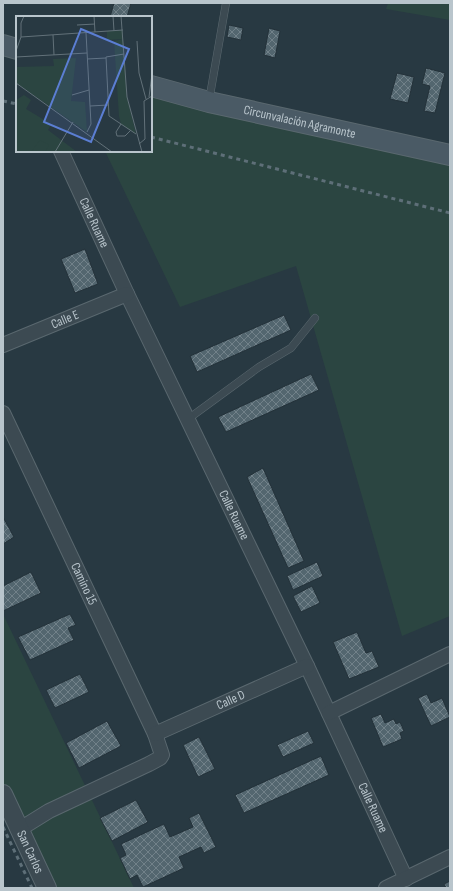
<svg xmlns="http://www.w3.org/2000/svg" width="453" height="891" font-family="'Sofia Sans Condensed',sans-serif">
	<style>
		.grass { fill: #2b4541 }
		.building { fill: url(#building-cross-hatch); stroke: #233139 }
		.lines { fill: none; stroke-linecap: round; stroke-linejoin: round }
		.service-casing { stroke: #5a686f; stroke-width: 8 }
		.minor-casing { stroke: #5a686f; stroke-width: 16 }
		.tertiary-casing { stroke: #5a686f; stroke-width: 20 }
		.secondary-casing { stroke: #5a686f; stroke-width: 22 }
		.service { stroke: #3c4a52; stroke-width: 7 }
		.minor { stroke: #3c4a52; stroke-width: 14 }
		.tertiary { stroke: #3c4a52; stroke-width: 18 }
		.secondary { stroke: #4a5a65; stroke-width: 20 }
		.rail { stroke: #5e6f78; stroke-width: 3; stroke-dasharray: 4 4; stroke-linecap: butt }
		.labels { text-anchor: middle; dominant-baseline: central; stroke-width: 3.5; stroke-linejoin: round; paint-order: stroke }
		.street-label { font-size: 13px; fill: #b9c5cc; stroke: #202f37 }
		.inset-road { fill: none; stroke: #627179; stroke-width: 1 }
		.view { fill: #5b7ed3; fill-opacity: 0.15; stroke: #5b7ed3; stroke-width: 2 }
		.inset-edge { fill: none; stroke: #b9c5cc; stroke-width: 2 }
	</style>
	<defs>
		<pattern id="building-cross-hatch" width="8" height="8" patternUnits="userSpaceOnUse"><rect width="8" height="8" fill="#53666f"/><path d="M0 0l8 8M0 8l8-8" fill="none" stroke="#718189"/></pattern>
	</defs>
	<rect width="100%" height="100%" fill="#283942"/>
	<path class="grass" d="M388,3H450V20L386,9Z
		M151,82L450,151V616L402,636L296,266L180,307L105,151H151Z
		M3,614L134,888H47L3,794Z"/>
	<path class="building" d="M114,3H131L127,17H110Z
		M229,25L243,28L241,40L227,37Z
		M269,28L280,31L275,58L264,55Z
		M426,68L445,73L435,113L424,111L430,86L422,84Z
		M397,73L414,77L408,103L390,99Z
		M85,249L98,284L75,293L61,259Z
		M284,315L291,330L197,372L190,356Z
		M311,374L319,390L226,432L218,417Z
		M263,468L304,561L288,568L247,477Z
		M3,517L14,537L3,544Z
		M317,562L323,576L293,590L287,576Z
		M31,572L41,593L3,611V586Z
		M312,586L320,603L301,612L293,596Z
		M70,614L76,625L68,628L74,640L30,660L18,637Z
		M357,632L366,653L372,651L379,667L349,679L333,642Z
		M80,674L89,692L55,708L46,690Z
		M427,694L431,703L442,698L450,717L431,726L418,698Z
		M381,714L385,723L394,719L396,724L400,722L404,731L400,733L402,739L383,747L371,718Z
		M107,721L121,746L79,768L66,743Z
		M308,731L314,743L283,757L277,745Z
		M199,737L215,769L198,777L183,745Z
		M321,756L329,775L244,813L235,795Z
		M136,800L148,822L112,841L100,818Z
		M199,813L216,847L204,853L201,847L179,857L184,868L143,887L137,875L130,879L120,858L126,855L121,844L164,824L170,837L193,827L189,818Z
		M450,881V888H446L444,884Z"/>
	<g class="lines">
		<defs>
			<path id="service" d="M209,101L226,3
				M188,419L259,367L291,348L315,318"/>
			<g id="minor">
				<path id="s1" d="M61,151L127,294L307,666L406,879"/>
				<path id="s2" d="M3,345L127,294"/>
				<path id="s3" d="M3,413L155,734L162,755L160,758L149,764L49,811L20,829"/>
				<path d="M329,713L450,654"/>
				<path id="s4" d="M155,734L307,666"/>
				<path d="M386,888L450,857"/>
			</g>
			<g id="tertiary">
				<path id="s5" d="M3,794L47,888"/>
			</g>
			<g id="secondary">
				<path d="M3,45L17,49"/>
				<path id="s6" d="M151,86L209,102L450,155"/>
			</g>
		</defs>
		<use href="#service" class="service-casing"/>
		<use href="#minor" class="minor-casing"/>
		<use href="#tertiary" class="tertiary-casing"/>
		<use href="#secondary" class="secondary-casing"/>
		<use href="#service" class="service"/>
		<use href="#minor" class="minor"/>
		<use href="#tertiary" class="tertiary"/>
		<use href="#secondary" class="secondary"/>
		<path class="rail" d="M3,101L17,104
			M151,137L450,213
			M3,827L32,888"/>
	</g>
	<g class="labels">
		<g class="street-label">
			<text stroke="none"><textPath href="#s6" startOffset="153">Circunvalación Agramonte</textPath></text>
			<text stroke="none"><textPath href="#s1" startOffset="79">Calle Ruame</textPath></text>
			<text stroke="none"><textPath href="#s2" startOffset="67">Calle E</textPath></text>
			<text stroke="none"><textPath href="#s1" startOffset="403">Calle Ruame</textPath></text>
			<text stroke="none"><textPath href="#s3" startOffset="189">Camino 15</textPath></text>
			<text stroke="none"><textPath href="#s4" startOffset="83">Calle D</textPath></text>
			<text stroke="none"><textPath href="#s1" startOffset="727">Calle Ruame</textPath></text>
			<text stroke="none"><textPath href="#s5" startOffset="64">San Carlos</textPath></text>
		</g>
	</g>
	<g transform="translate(16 16)">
		<rect width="136" height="136" fill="#283942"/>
		<path d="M107,23L111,81L120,118L105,108L103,100L98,25ZM60,42L55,85L69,86L71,116L0,67V51L38,50L37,43ZM8,79L15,84L10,93L35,108L32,114L61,136H0V84Z" fill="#2b4541"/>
		<path d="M107,14V23L91,24V15Z" fill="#2b4541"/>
		<path d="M24,124L33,129L29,136H15Z" fill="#2b4541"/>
		<path class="inset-road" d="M78,0L79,16M97,0L98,15M105,0L111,81L126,136M61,9L79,8M70,17L75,108L71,116M37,19L38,39M5,21L107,14M121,25L123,57L130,83M0,35L5,21V7L8,0M108,38L90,41L93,100L120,118M0,41L71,37M71,43L90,42M0,67L96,136M56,79L73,74M133,81L136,58M74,90L92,89M105,108L100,116L101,120H109L115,114M123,128L129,123L128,85L136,80M39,136L57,106"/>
		<path class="view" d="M65,13L113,33L75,126L28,106Z"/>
		<rect width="136" height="136" class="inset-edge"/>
	</g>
	<rect width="453" height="891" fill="none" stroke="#b9c5cc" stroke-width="8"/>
</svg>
